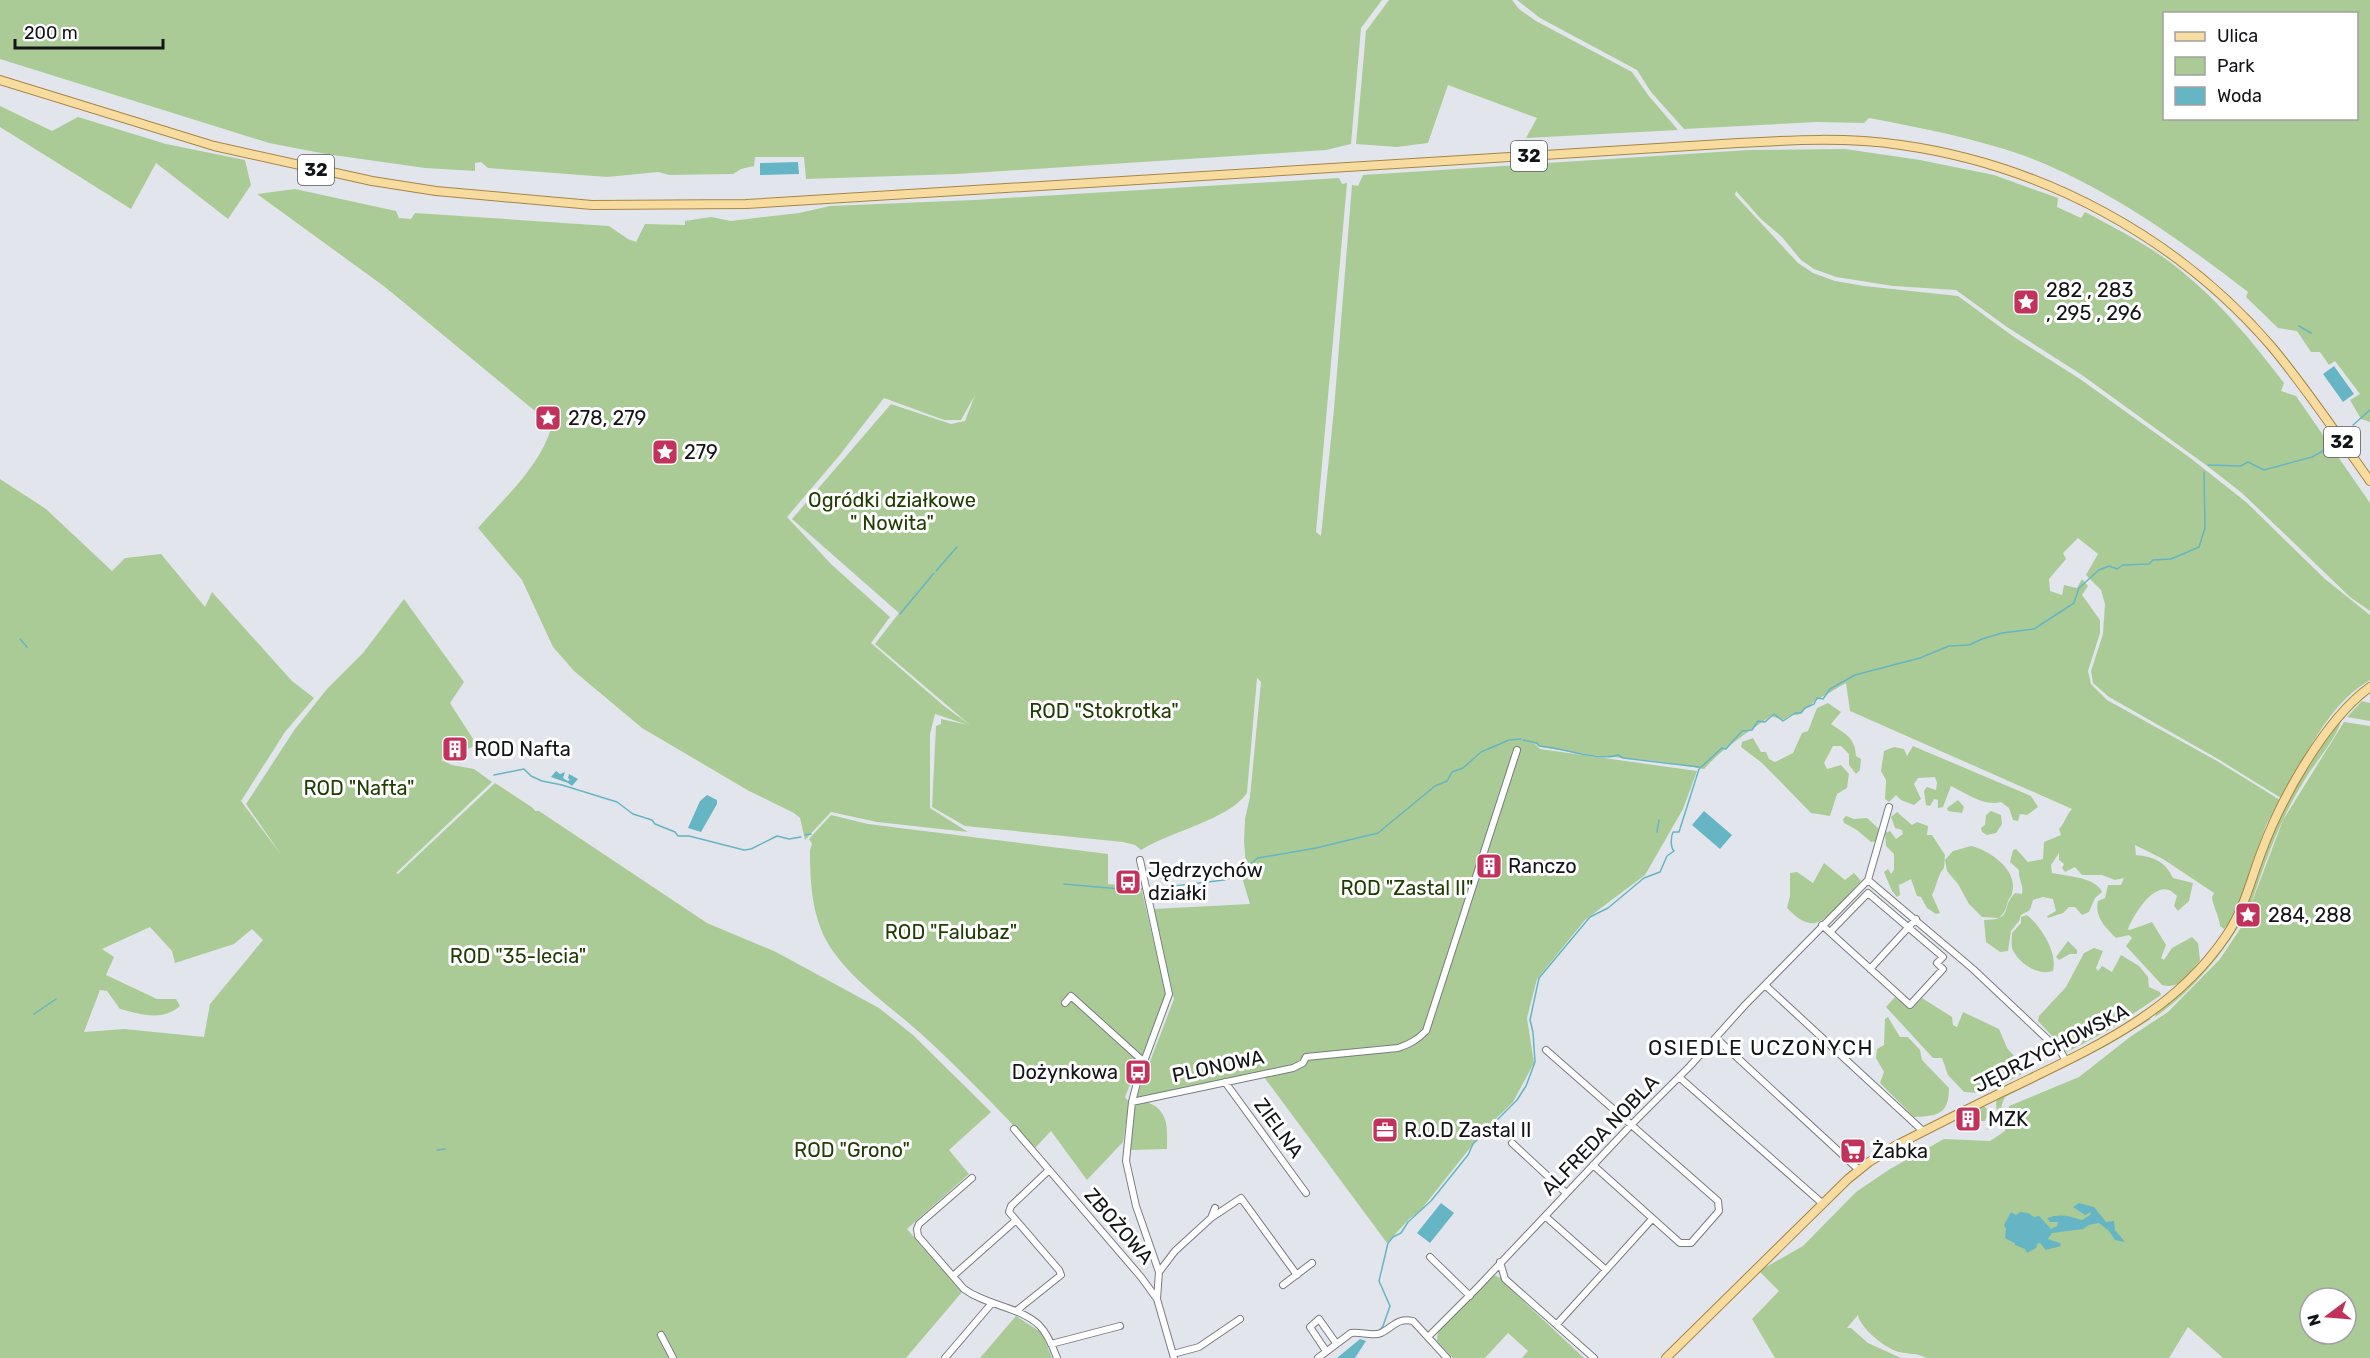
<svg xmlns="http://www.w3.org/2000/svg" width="2370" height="1358" font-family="Rubik,sans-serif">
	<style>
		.green { fill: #abcb96; fill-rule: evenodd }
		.water { fill: #66b5c4 }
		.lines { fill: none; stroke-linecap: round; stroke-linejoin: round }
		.stream { stroke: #66b5c4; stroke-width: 1.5 }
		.minor-casing { stroke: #787b81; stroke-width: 8 }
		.major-casing { stroke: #a58645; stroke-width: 10 }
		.minor { stroke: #fff; stroke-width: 6 }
		.major { stroke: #f8db9e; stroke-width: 8 }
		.labels { text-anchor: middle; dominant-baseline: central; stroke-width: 6; stroke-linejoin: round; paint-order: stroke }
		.shield { fill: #fff; stroke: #5a5a5d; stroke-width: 1.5 }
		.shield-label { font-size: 18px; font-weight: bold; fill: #131417 }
		.poi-label { font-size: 20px; fill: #131417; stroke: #fff; text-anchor: start }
		.park-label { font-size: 20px; fill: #203d03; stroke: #fff }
		.street-label { font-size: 20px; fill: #131417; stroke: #fff }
		.neighbourhood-label { font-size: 21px; letter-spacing: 1.5px; fill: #131417; stroke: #fff }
	</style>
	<rect width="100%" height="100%" fill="#e2e6ec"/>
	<path class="green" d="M0,0H1382L1361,28L1351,144L1326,150L957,174L806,179L804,157H755L754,166L741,169L733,174L669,175L658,172L607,177L488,168L481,162L475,163V171L425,168L326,154L269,143L0,59Z
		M1389,0H1512L1519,9L1536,21L1632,72L1648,95L1678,130L1526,138L1537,118L1448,85L1428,143L1397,147L1356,144L1366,31Z
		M1517,0H2370V422L2361,419L2350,400L2360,394L2335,361L2329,365L2320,352H2311L2297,331L2278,328L2246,297L2248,292C2179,239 2107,187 2025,156C1974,138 1922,128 1869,118L1864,123L1817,122L1684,129L1651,92L1637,70L1540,18ZM2164,14H2356V118H2164Z
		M0,106L52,131L78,117L166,144L245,160L251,185L228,219L156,163L131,209L0,127Z
		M1845,149L1920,160L1994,175L2058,198L2057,207L2081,218L2085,212C2117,229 2150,246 2179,269C2219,301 2253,342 2284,383L2281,391L2296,396L2370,503V611L2350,597L2242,493L2210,468L2082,375L2007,327L1956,290L1893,286L1836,277L1814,269L1801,260L1782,237L1761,219L1736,191L1735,195L1798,263L1813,273L1835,281L1864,286L1958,296L2014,337L2080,379L2189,457L2246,502L2325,579L2370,615V680C2327,705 2306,756 2281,798L2218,759L2109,697L2093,683L2091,671L2103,634L2105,604L2101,590L2086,575L2098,554L2078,538L2063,553L2066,559L2049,579L2050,591L2062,595L2064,585L2077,588L2082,579L2088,586L2082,595L2100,620V633L2088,671L2091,684L2107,700L2217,761L2280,800L2266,825L2234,917L2224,929L2220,926C2219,915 2213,907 2212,897L2214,893L2163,859L2135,845L2136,855C2154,857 2165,861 2173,878L2193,883L2189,901L2178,911L2174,906L2177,896C2174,894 2172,891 2169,890C2152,884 2133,916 2128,929L2130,930L2152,922L2166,945L2161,958L2164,960L2172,948L2192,937L2198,943L2200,960C2190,973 2181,990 2162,985L2126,946L2132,938L2129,935L2116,938C2106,928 2094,917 2098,901L2105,898L2108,885H2121L2128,869L2124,878L2115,880L2102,875H2082L2075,867L2065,872L2062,868L2064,864L2059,860V853L2051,865L2052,873C2066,876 2096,877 2102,892L2095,898L2089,912L2082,915L2075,907H2069L2063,913L2048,918L2047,916L2056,911L2053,899L2043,897L2033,900L2030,910L2021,915L2019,921L2011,931L2008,951L2000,952L1986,942L1984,920C2014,920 2000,908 2015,893L2022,894C2024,885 2018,879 2019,870L2010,862L2013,850L2016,849L2028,862L2043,859L2044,842L2061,835L2059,829C2065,823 2066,815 2072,809L1850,711L1846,683L1815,701L1798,715H1791L1783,720L1771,716C1747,733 1724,747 1704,769L1665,762L1592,755L1540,747L1534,743L1540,749L1697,771L1683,809L1645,875L1585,920L1537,979L1527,1018L1534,1063L1513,1102L1485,1129L1420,1211L1409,1219L1387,1243L1264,1077L1230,1079L1136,1098L1174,999L1153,909L1250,904L1240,871L1246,865L1244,842L1245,819L1250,797L1261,682L1257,678L1247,793C1228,820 1171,831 1141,850L1135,845L1123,842L965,826L932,807L936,726L941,724V719L968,725L935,714L930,734V808L968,832L877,822L831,812L805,840L800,818L794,813L749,791L642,728L574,671L553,647L522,580L478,528C505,497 541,466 552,425L385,287L257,194L295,189L396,211L399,218L411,219L415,213L609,226L628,239L636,242L645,224L685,225V221L711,217L731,221L799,213L830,206L974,200L1339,178L1342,184L1347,183L1316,532L1321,536L1334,409L1352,185L1358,186L1363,175L1749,150ZM975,395L965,421L951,424L891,404L792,519L899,613L875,644L970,725L944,706L871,643L890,617L832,565L787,517L839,456L884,398L944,420H961Z
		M0,479L46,509L112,571L125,558L161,554L205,607L212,592L292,681L314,698L285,732L241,801L282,856L246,804L295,729L327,689L363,653L404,599L464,682L450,703L477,745L441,760L452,765L474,769L492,782L396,873L398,874L495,783L533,808L535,811H539L707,923L776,952L879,1008L913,1035L991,1112L949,1150L969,1174L907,1229L962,1292L906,1358H0ZM150,927L172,951L175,963L234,944L252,929L263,940L210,1004L204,1037L124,1029L84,1032L100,990L107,991L120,1009C140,1014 162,1022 180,1006L176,999H157L106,975L114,957L102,949Z
		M2362,701L2370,703V721L2347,717Z
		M1828,703L1841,712L1831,724C1845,734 1855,737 1856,756L1861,759L1860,770L1856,774L1849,765V754L1841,746H1833L1824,763L1827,769L1841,765L1849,774L1847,788L1837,794L1830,816L1811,813L1762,763L1741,747L1742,742L1753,738L1761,752H1766L1769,759L1775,762L1793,753L1802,733L1808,731L1817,708Z
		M2341,720C2341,730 2319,759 2311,770C2281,816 2269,851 2252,901L2247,908L2252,887L2278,818L2330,731Z
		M2344,722L2370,726V1358H2223L2188,1327L2169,1358H1927C1914,1352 1911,1355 1899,1352C1886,1349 1860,1328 1858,1315L1847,1328H1851L1868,1343L1901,1358H1775L1752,1319L1779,1291L1759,1271L1803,1246L1856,1192L1890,1169L1944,1139L1990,1141L2005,1131L2009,1106L2079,1077L2130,1037L2168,1012L2220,959L2244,923L2283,820ZM2310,1298H2346V1334H2310Z
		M1913,746L2031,796L2038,807L2027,815L2020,814L2018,821L2013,820L2009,808L2001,802C1984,807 1966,793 1951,786L1943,807L1938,808V800L1934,799L1930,806L1926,805L1924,791L1927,787L1936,790L1937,783L1935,777L1918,778L1914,784L1921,799L1914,805L1901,800L1896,795L1889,802L1885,799L1886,780L1881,771L1884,751L1894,747L1904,749L1907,756Z
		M1958,800L1964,807L1962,813L1948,811L1947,808Z
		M1991,811L2001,815L2002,824L1996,833L1987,835L1982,832L1981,828L1985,825L1986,815Z
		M1897,812L1912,825L1917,822L1928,826L1927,835H1932L1945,855L1944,868C1937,876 1937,886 1932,895L1940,913L1936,914L1927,908L1921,897L1917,896L1911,879L1899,885L1900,895L1897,897L1892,891L1884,872L1888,869L1891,874L1894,870V854L1886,846L1885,833L1890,831L1896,839L1903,834L1902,830L1895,828L1891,817Z
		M831,815L868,824L1108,854V884L1141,887L1159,965L1165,982V999L1125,1097L1129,1102L1123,1142L1087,1180L1051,1131L1035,1148C997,1108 959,1068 919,1032C890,1006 854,982 832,950C812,920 810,885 810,850L812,844L809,839Z
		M1846,816L1854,819L1867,818L1879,829L1877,841L1871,842L1857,830L1844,823L1843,819Z
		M1971,846C1989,850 2019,870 2012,893C2012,896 2009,898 2008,901C2006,909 2005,912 1999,918L1982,917L1969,904L1958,884L1947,871L1945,860L1953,851Z
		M1824,863L1845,880L1854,873L1861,881C1852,890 1828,921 1815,923C1804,925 1794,915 1787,908L1790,896V873L1797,872L1813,883Z
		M2246,913C2225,953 2192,991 2155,1017L2156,1013L2175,997Z
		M2027,915C2041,926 2058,953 2053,971C2039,976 2018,964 2012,948C2011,944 2012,937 2012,933L2021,923V917Z
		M2068,941L2077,950V954H2070L2059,960L2056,957Z
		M2094,948L2103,951L2096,968L2098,971L2102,966L2112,972L2121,955L2139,966L2148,977L2149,987L2160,992L2161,995L2109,1030L2067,1052L2038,1021L2039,1016L2066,987L2084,953Z
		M1895,997L1911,1010L1922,998L1952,1017L1953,1025L1957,1027L1963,1012L1999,1029L2007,1048L2022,1065L2024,1073L2005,1083L1994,1075L1982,1093L1964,1092L1948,1075L1942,1058H1933L1886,1007Z
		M1888,1017L1900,1037H1908L1920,1050L1922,1060L1949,1088C1949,1115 1937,1116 1914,1117L1880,1083L1884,1072L1876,1058L1877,1049L1884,1045L1885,1019Z
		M2147,1019H2151L2108,1045L2067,1066V1064Z
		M2059,1067L2060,1069L2005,1097C1998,1110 2003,1126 1985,1130L1996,1123C2000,1113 1994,1108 1997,1098Z
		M1147,1102C1170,1111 1167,1129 1167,1149L1130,1150L1134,1106Z
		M1980,1106L1985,1107L1989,1112L1985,1121H1974V1117L1965,1116L1964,1121L1960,1120L1959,1117Z
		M1494,1275L1503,1279L1518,1296L1584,1358H1522L1528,1351L1508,1333L1485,1358H1453L1437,1341L1438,1331Z
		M1016,1316L1042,1333L1052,1358H980Z"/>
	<path class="water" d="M798,162L799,174L760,175V163Z
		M2334,366L2354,394L2343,402L2323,374Z
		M556,771L560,774L565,772L563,778L568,781L570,780L568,778L569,774L578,779L572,786L568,783L551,777Z
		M707,795L717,800V804L701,832L688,828L700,801Z
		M1704,811L1732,835L1720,849L1692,825Z
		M1441,1203L1454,1213L1430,1243L1417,1233Z
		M2079,1203L2094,1207L2106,1222L2114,1221L2115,1230L2125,1242L2115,1240L2109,1231L2099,1223L2089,1225L2083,1229L2052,1233L2048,1239L2060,1243L2061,1246L2046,1250L2040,1243L2037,1244L2036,1248L2027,1253L2025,1249L2015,1245V1243L2005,1238L2006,1229L2004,1225L2011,1212L2016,1215L2020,1212L2028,1213L2034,1217L2039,1216L2051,1229L2057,1226L2058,1222H2050L2047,1218C2060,1213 2069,1216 2082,1220L2090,1215L2091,1212L2085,1215L2073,1207Z
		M1360,1339L1366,1341L1355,1358H1337Z"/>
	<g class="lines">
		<path class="stream" d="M2299,326L2311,333
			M2353,425L2370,410
			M2343,432L2348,428
			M2208,465L2241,466L2248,462L2264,470L2312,457L2323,451L2334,439
			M936,571L957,547
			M915,596L934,573
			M900,614L914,597
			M20,639L27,647
			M1523,740L1537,743L1539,746C1560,747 1600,762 1618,755L1623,758L1699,767
			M494,775L524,769L531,776L542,781L562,785L617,802L633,814L652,820L655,824L675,832L678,836H689L744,850L751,849L777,836L789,839L801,837
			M1657,832L1659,820
			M805,835L811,834
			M1064,884L1120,889H1143
			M1150,889L1224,880L1233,877L1258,858L1316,848L1378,833L1435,786L1447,781L1452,772L1463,768L1481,752L1509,740L1521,739
			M34,1014L56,999
			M437,1150L445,1149
			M1379,1331L1383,1326L1390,1306L1379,1281L1388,1243L1393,1237L1401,1233L1408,1222L1431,1201L1468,1155L1473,1144L1517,1100L1526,1086L1535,1062L1533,1032L1530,1020L1539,978L1590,917L1608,908L1644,878L1660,872L1667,856L1674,851C1670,847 1671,836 1673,832H1679L1699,769L1722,748L1726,749L1742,731L1752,730L1758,721L1765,722L1774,714L1783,721L1795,713H1801L1805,708L1814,704L1817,698L1823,699L1830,689L1855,675L1920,658L1949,646L1969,645L1982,639L2002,633L2034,629L2074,603L2079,588L2099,570L2109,566L2117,569L2123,565L2149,564L2153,560L2171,559L2199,547L2205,528L2204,472"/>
		<defs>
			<path id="minor" d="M1140,860L1169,994L1139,1075L1132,1102L1126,1161L1136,1206L1159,1272L1157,1299
				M1868,880L1973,969L2061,1052L2066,1061
				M1822,925L1910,1005L1943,969L1937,963L1943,957L1868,893L1830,932
				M1870,969L1916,919
				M1765,985L1923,1131
				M1065,1003L1071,996L1144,1062
				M1716,1038L1859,1170
				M1546,1050L1718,1201L1719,1211L1691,1243H1680L1593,1165
				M1679,1077L1823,1204
				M1225,1082L1306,1193
				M1132,1102L1293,1068L1303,1063L1306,1057L1398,1048C1410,1044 1417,1040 1426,1031L1517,750
				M1014,1129L1141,1277L1157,1299L1174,1358
				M1512,1143L1566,1193
				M972,1178L919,1224L917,1229L918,1236L964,1289C987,1306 1018,1306 1039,1325C1048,1334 1053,1347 1057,1358
				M1545,1216L1606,1270L1652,1219
				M1211,1218L1241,1198L1297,1275
				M1430,1257L1470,1296
				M1500,1262L1505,1279L1594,1358
				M1159,1272L1175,1251L1211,1218L1215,1208
				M953,1276L1015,1221
				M1283,1285L1312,1263
				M1016,1311L1061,1275L1059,1270L1009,1212L1011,1206L1049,1170
				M1557,1324L1606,1270
				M661,1335L673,1358
				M1428,1337L1478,1287L1632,1124L1690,1066L1745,1005L1868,880L1889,807
				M1051,1344L1120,1326
				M1326,1351L1310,1327L1319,1319L1336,1343
				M1173,1354L1199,1347L1240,1319
				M945,1358L992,1303
				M1318,1358L1351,1333C1360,1331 1372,1337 1381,1333C1392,1328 1398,1317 1413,1321L1447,1358"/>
			<path id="major" d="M0,80L214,146L372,181L436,191L592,205L746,204L1738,143C1792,140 1847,137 1901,145C2043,165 2177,237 2271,346C2307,389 2338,436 2370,481
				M1666,1358L1848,1179L1869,1162L1895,1146C1934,1126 1973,1106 2013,1087C2093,1048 2174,1013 2226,936C2244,910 2250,882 2261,853C2280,801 2325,719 2370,687"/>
		</defs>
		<use href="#minor" class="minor-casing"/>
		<use href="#major" class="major-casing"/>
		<use href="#minor" class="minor"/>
		<use href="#major" class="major"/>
	</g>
	<defs>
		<symbol id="sight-square" viewBox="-11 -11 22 22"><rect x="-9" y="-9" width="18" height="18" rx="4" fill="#c1325c" stroke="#fff"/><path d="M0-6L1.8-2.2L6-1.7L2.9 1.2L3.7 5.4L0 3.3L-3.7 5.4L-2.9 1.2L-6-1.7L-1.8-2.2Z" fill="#fff"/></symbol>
		<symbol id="building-square" viewBox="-11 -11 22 22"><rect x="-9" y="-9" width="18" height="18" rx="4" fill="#c1325c" stroke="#fff"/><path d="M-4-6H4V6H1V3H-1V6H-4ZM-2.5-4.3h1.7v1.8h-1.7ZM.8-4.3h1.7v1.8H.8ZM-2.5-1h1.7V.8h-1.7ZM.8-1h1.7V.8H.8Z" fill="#fff"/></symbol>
		<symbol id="bus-square" viewBox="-11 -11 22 22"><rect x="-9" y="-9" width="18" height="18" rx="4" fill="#c1325c" stroke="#fff"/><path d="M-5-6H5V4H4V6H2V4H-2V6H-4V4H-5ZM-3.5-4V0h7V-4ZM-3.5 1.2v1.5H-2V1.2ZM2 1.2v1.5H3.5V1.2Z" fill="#fff"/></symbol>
		<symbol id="office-square" viewBox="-11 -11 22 22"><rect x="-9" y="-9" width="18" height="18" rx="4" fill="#c1325c" stroke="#fff"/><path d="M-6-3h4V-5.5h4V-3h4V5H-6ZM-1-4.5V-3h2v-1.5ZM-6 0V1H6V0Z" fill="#fff"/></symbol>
		<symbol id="supermarket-square" viewBox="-11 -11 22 22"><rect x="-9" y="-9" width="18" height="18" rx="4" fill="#c1325c" stroke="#fff"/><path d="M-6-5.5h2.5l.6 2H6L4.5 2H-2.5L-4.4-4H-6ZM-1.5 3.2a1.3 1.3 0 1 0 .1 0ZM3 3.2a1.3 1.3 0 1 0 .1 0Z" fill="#fff"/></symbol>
	</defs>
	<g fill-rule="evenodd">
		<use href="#sight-square" x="2011" y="287" width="30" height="30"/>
		<use href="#sight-square" x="533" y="403" width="30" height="30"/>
		<use href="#sight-square" x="650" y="437" width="30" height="30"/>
		<use href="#building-square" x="440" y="734" width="30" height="30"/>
		<use href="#building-square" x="1474" y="851" width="30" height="30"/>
		<use href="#bus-square" x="1113" y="867" width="30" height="30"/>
		<use href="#sight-square" x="2233" y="900" width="30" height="30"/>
		<use href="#bus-square" x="1123" y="1057" width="30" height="30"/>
		<use href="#building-square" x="1953" y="1104" width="30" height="30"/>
		<use href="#office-square" x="1370" y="1115" width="30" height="30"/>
		<use href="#supermarket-square" x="1838" y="1136" width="30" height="30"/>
	</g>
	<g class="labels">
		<g class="shield">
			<rect x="1511" y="141" width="36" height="30" rx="4.5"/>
			<rect x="298" y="155" width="36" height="30" rx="4.5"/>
			<rect x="2324" y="427" width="36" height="30" rx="4.5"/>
		</g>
		<g class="shield-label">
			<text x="1529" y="156">32</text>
			<text x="316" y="170">32</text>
			<text x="2342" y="442">32</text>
		</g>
		<g class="poi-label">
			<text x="2046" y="290">282 , 283<tspan x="2046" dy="23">, 295 , 296</tspan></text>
			<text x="568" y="418">278, 279</text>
			<text x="684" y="452">279</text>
			<text x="474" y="749">ROD Nafta</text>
			<text x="1508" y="866">Ranczo</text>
			<text x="1148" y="870">Jędrzychów<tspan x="1148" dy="23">działki</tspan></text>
			<text x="2268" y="915">284, 288</text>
			<text x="1118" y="1072" text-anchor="end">Dożynkowa</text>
			<text x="1988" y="1119">MZK</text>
			<text x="1404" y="1130">R.O.D Zastal II</text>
			<text x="1872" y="1151">Żabka</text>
		</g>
		<g class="park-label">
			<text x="892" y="500">Ogródki działkowe<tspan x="892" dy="23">" Nowita"</tspan></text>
			<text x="1104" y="711">ROD "Stokrotka"</text>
			<text x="359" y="788">ROD "Nafta"</text>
			<text x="1407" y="888">ROD "Zastal II"</text>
			<text x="951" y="932">ROD "Falubaz"</text>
			<text x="518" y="956">ROD "35-lecia"</text>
			<text x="852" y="1150">ROD "Grono"</text>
		</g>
		<g class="street-label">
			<text transform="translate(2051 1048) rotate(-27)">JĘDRZYCHOWSKA</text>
			<text transform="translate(1218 1066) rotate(-12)">PLONOWA</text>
			<text transform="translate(1279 1128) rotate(54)">ZIELNA</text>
			<text transform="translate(1600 1135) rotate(-46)">ALFREDA NOBLA</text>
			<text transform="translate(1119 1226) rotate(49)">ZBOŻOWA</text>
		</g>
		<g class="neighbourhood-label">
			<text x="1761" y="1047">OSIEDLE UCZONYCH</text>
		</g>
	</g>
	<rect x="2163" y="12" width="195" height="108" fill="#ffffff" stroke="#a1a1a2" stroke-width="1.5"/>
	<rect x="2175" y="32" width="30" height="9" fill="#f8db9e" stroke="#a1a1a2" stroke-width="1.5"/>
	<text x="2217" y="42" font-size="18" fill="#131417">Ulica</text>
	<rect x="2175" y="57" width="30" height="18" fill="#abcb96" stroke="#a1a1a2" stroke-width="1.5"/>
	<text x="2217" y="72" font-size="18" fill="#131417">Park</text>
	<rect x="2175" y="87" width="30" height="18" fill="#66b5c4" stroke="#a1a1a2" stroke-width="1.5"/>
	<text x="2217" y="102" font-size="18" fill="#131417">Woda</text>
	<g transform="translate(2328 1316) rotate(254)"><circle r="28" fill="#ffffff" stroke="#a1a1a2" stroke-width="1.5"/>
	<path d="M0-4.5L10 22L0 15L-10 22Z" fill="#c1325c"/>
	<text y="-9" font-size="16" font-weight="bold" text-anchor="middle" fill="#131417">N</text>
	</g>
	<path d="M15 39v9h148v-9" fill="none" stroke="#131417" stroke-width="3"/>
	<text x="24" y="39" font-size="18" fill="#131417" stroke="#ffffff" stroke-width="4.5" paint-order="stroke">200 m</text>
</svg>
